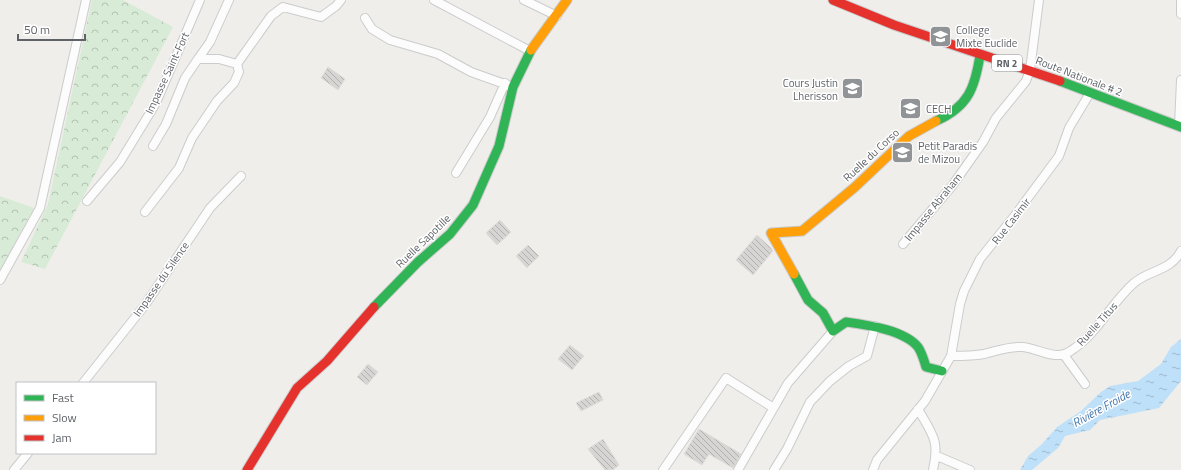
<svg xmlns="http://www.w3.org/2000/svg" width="1181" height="470" font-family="'Titillium Web',sans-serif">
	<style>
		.forest { fill: url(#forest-crowns) }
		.water { fill: url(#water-ripples) }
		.building { fill: url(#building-back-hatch); stroke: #deddd9 }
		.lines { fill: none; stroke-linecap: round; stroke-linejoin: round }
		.street-casing { stroke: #cbcccc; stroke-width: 10 }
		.fast-casing { stroke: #cacacb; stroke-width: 11 }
		.slow-casing { stroke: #cacacb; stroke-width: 11 }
		.jam-casing { stroke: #cacacb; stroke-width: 11 }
		.street { stroke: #fdfcfc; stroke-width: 8 }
		.fast { stroke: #30b455; stroke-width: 9 }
		.slow { stroke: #ff9f0a; stroke-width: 9 }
		.jam { stroke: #e5322d; stroke-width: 9 }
		.labels { text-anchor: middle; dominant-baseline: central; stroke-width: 3; stroke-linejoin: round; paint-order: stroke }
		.shield { fill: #fff; stroke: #8f9295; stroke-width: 1 }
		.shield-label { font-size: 10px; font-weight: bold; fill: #5f6368 }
		.poi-label { font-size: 11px; fill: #5f6368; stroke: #fff; text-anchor: start }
		.street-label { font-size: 11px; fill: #5f6368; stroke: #fff }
		.water-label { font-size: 12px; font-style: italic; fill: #4174aa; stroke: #fff }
	</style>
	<defs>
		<pattern id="forest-crowns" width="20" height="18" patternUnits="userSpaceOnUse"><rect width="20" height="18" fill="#d8ebd6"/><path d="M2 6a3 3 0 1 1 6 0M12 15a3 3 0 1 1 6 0" fill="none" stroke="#b2c2b1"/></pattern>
		<pattern id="water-ripples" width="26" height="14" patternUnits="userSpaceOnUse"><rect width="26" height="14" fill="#bfe0f9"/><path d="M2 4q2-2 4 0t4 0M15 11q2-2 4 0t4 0" fill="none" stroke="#9eb9cd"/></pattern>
		<pattern id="building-back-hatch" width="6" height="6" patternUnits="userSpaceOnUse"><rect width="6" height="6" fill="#d6d5d3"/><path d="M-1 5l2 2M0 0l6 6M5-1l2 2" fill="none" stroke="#b1b0af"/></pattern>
	</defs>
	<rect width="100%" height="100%" fill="#efeeea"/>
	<path class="forest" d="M92,0H123L173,27L45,269L21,262L48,204Z
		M0,196L34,208L0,271Z"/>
	<path class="water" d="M1181,339V381L1159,408L1100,420L1090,430L1065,436L1058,448L1032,470H1020L1028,456L1042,444L1057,427L1081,411L1101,392L1110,386L1138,381L1161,364L1171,347Z"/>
	<path class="building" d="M328,67L345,79L338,90L321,78Z
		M500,220L511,232L497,245L486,233Z
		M757,235L770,247L773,251L753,275L736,260Z
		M528,245L539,256L527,268L516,256Z
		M570,345L584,356L572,370L558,359Z
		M368,364L378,372L367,385L357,377Z
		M599,392L603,400L581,411L576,403Z
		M699,429L741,454L733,468L709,454L702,465L684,454Z
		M603,439L619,465L613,470H605L588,449Z"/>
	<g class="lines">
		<defs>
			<path id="street" d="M434,0L530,51
				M524,0L557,16
				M1181,0V14
				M365,18L372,29L390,40L438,54L471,72L513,87
				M198,59L210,42L229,0
				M1179,126L1181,80
				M153,146L166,124L185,78L198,59H219L237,64
				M456,173L490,117L505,83
				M87,201L120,162L156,103L200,0
				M145,212L179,168L192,138L217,101L234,83L239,72L237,64L271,16L283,7L321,17L336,6L341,0
				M903,244L952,186L983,142L996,118L1026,81L1030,70L1039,0
				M0,280L40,208L86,0
				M1064,355L1085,384
				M951,356C962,356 973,356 984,354C997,351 1009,346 1023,347C1041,349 1056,362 1072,350C1098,333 1111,303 1134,283C1149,270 1171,271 1181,251
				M83,383L145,305L210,208L241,176
				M918,409C932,434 940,440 933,470
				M937,456L970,470
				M14,470L28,453
				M663,470L726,378L772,407
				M738,470L788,383L833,331
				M774,470L787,449L810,402L830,381L849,366L867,356L875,326
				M873,470L877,460L925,401L951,356L960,304L964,291L980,259L1016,214L1059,156L1069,128L1090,93"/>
			<path id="fast" d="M1060,81L1181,127
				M936,121C968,107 975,88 980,55
				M794,274L808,300L823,313L833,331L846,322C867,325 904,330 918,347C922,353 924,360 926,367L942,371
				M374,307L418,262L450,234L473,205L499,146L513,87L531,50"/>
			<path id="slow" d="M531,50L567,0
				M794,274L771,233L802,231L855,187L909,136L936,121"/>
			<path id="jam" d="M833,0L894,25L1060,81
				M247,470L297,388L327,361L374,307"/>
		</defs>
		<use href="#street" class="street-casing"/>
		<use href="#fast" class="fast-casing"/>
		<use href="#slow" class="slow-casing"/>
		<use href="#jam" class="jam-casing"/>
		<use href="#street" class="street"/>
		<use href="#fast" class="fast"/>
		<use href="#slow" class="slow"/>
		<use href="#jam" class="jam"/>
	</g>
	<defs>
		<symbol id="school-square" viewBox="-11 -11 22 22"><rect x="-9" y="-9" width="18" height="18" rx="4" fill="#919496" stroke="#fff"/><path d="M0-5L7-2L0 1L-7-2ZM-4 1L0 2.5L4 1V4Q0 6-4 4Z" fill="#fff"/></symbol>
	</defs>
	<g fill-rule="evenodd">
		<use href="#school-square" x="928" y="24" width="25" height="25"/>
		<use href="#school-square" x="840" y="76" width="25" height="25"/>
		<use href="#school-square" x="898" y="96" width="25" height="25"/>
		<use href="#school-square" x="890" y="140" width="25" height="25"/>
	</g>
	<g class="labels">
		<rect class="shield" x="992" y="55" width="30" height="16" rx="3"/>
		<g class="shield-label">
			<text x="1007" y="63">RN 2</text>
		</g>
		<g class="poi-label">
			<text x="956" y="30">College<tspan x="956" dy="13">Mixte Euclide</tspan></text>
			<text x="838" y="83" text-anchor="end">Cours Justin<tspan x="838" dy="13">Lherisson</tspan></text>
			<text x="926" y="109">CECH</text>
			<text x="918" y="146">Petit Paradis<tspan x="918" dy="13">de Mizou</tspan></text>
		</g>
		<g class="street-label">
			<text transform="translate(167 73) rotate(-65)">Impasse Saint-Fort</text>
			<text transform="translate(1079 76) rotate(21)">Route Nationale # 2</text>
			<text transform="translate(871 155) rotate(-43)">Ruelle du Corso</text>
			<text transform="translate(933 207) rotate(-51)">Impasse Abraham</text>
			<text transform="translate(1011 221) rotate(-52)">Rue Casimir</text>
			<text transform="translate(423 241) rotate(-44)">Ruelle Sapotille</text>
			<text transform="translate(161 279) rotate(-55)">Impasse du Silence</text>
			<text transform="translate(1097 324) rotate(-48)">Ruelle Titus</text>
		</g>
		<g class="water-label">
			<text transform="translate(1101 408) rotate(-29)">Rivière Froide</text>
		</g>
	</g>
	<rect x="16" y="382" width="140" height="72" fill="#ffffff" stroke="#bfc1c3"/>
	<rect x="24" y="395" width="20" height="6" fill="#30b455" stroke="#bfc1c3"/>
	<text x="52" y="402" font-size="12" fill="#5f6368">Fast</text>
	<rect x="24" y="415" width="20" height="6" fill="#ff9f0a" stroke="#bfc1c3"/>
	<text x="52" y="422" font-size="12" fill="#5f6368">Slow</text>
	<rect x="24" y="435" width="20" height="6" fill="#e5322d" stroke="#bfc1c3"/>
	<text x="52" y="442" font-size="12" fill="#5f6368">Jam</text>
	<path d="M18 34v6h67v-6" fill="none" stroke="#5f6368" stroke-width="2"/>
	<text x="24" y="34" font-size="12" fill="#5f6368" stroke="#ffffff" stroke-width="3" paint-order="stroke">50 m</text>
</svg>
